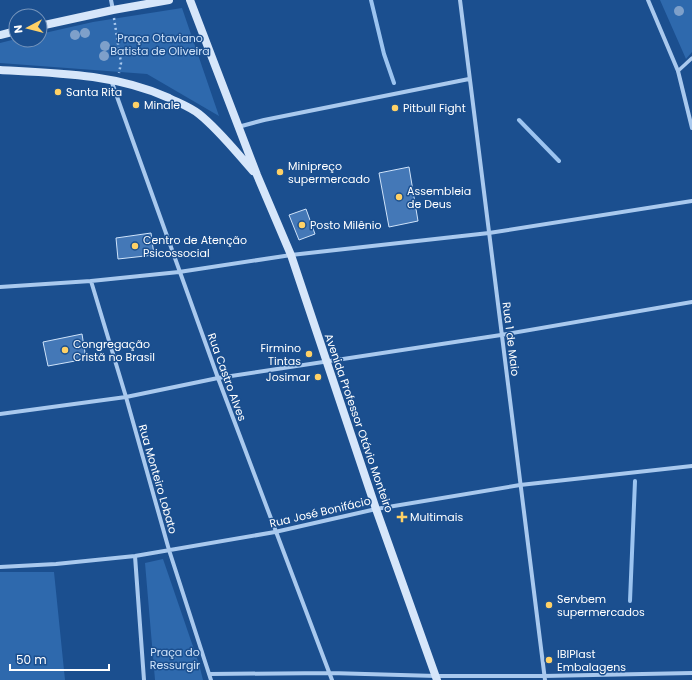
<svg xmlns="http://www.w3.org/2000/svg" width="692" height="680" font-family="Poppins,sans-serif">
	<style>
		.green { fill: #2e69ad }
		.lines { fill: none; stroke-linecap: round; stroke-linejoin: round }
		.stream { stroke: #9cc4f0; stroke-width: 4 }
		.building { fill: #4478b7; stroke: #cfe3fa }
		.path { stroke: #a9c9ee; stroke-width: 2.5; stroke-dasharray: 2 3; stroke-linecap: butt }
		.pedestrian { stroke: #a9c9ee; stroke-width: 3.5 }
		.minor { stroke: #a9c9ee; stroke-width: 4 }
		.secondary { stroke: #d6e6fa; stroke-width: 8 }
		.tree { fill: #7ea0ca }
		.poi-dot { fill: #ffd166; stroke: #1b4f8f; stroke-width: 1.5 }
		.labels { text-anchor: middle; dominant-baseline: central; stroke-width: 3; stroke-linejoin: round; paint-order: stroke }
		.park-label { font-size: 11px; fill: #cfe3fa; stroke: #1b4f8f }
		.poi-label { font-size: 11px; fill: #fff; stroke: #1b4f8f; text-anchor: start }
		.street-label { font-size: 11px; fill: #fff; stroke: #1b4f8f }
	</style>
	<rect width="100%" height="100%" fill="#1b4f8f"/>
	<path class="green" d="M660,0H692V52L686,59Z
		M182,8L219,116L147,74L0,63V43L16,39L40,40V34L93,22Z
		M163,559L199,664L203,680H155L145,563Z
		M0,572H54L65,680H0Z"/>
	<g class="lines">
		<path class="stream" d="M371,0L384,54L394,83
			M519,120L559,161
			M630,601L635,481"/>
	</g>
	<path class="building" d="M409,167L418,221L389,227L379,173Z
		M306,209L315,234L299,240L289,215Z
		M151,233L154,255L118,259L116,238Z
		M82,334L86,359L48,366L43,342Z"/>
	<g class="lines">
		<path class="path" d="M114,18L121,63L119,73"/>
		<path class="pedestrian" d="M678,71L692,58"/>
		<path class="minor" d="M111,0L113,10
			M460,0L545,680
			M648,0L678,71L692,128
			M111,80L218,378L332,680
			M238,127L264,120L469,79
			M91,281L126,397L169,550L211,680
			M0,287L91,281L179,272L291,255L489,233L692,201
			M0,414L126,397L218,378L501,335L692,302
			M135,556L144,680
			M0,567L56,564L135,556L275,532L376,509L520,485L692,466
			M210,674L330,673L436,676H544L692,673"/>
		<path class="secondary" d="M190,0L257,175L291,255L376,509L437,680
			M40,26L113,10L169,0
			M0,35L16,31
			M0,70C57,73 116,74 169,98C179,103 190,107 199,114C219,130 236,152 253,171"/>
	</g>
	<g class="tree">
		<circle cx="679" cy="11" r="5"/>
		<circle cx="85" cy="33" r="5"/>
		<circle cx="75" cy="35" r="5"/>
		<circle cx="105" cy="46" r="5"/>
		<circle cx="104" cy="56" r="5"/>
	</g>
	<g class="poi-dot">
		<circle cx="58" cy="92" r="4"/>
		<circle cx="136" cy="105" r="4"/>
		<circle cx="395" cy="108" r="4"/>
		<circle cx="280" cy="172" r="4"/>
		<circle cx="399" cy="197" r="4"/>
		<circle cx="302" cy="225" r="4"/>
		<circle cx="135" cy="246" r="4"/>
		<circle cx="65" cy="350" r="4"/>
		<circle cx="309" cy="354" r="4"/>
		<circle cx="318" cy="377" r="4"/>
		<path d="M400 511h4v4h4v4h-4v4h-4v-4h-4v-4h4z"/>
		<circle cx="549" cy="605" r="4"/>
		<circle cx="549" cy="660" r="4"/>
	</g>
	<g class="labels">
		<g class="park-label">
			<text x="160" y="38">Praça Otaviano<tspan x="160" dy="13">Batista de Oliveira</tspan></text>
			<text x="175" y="652">Praça do<tspan x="175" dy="13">Ressurgir</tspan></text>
		</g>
		<g class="poi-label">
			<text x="66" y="92">Santa Rita</text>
			<text x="144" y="105">Minale</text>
			<text x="403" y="108">Pitbull Fight</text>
			<text x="288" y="166">Minipreço<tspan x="288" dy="13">supermercado</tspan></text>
			<text x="407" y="191">Assembleia<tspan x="407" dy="13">de Deus</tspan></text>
			<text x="310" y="225">Posto Milênio</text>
			<text x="143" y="240">Centro de Atenção<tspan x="143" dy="13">Psicossocial</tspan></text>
			<text x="73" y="344">Congregação<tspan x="73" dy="13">Cristã no Brasil</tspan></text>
			<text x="301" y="348" text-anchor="end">Firmino<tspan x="301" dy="13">Tintas</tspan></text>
			<text x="310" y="377" text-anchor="end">Josimar</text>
			<text x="410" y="517">Multimais</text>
			<text x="557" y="599">Servbem<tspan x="557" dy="13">supermercados</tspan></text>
			<text x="557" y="654">IBIPlast<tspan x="557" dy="13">Embalagens</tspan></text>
		</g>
		<g class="street-label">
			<text transform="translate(511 339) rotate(83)">Rua 1 de Maio</text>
			<text transform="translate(227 377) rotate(70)">Rua Castro Alves</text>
			<text transform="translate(359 423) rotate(71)">Avenida Professor Otávio Monteiro</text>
			<text transform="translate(158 479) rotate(74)">Rua Monteiro Lobato</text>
			<text transform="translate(320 512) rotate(-13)">Rua José Bonifácio</text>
		</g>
	</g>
	<g transform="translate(28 28) rotate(263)"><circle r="19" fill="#1b4f8f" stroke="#7695bc"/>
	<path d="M0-3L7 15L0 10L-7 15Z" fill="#ffd166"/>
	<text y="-6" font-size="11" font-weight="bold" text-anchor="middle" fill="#ffffff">N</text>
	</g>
	<path d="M10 664v6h99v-6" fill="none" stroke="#ffffff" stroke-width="2"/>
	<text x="16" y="664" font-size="12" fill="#ffffff" stroke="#1b4f8f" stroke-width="3" paint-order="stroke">50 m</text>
</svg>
